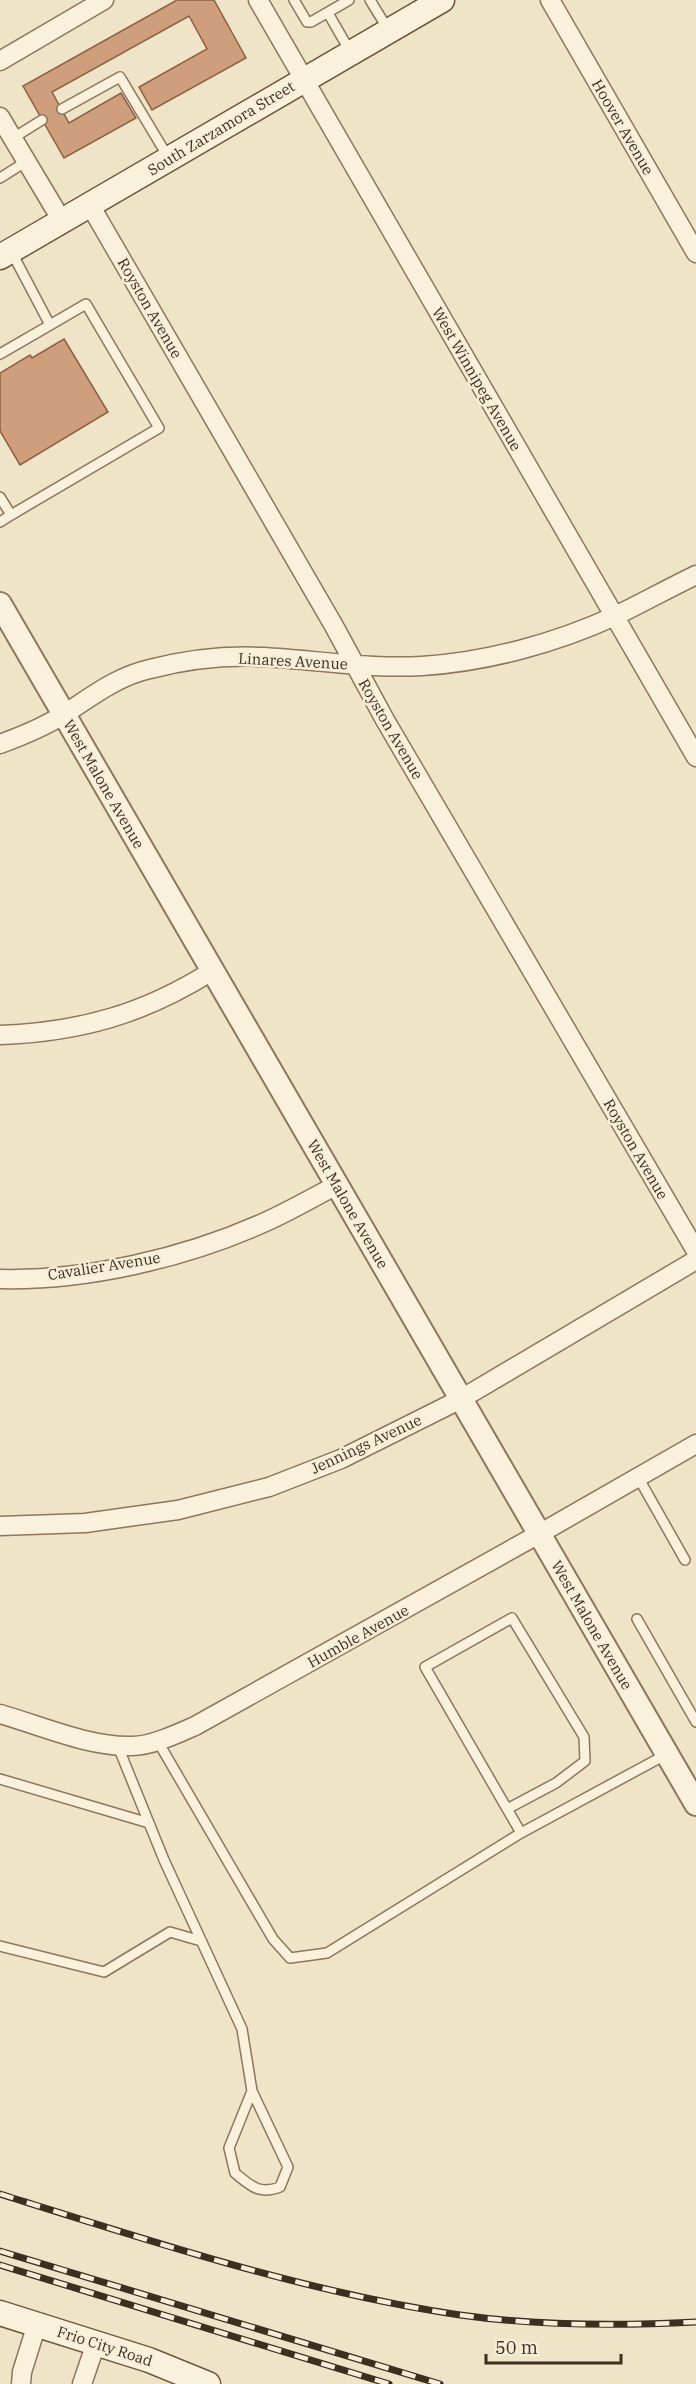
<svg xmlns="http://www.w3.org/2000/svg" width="696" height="2384" font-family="'IBM Plex Serif',serif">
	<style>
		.building { fill: #cf9f7d; stroke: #8d5f41; stroke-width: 1.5 }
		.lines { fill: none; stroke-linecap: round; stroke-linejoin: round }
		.service-casing { stroke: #8d765c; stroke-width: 12 }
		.minor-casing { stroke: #8d765c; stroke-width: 21 }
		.tertiary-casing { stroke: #8d765c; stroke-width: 26 }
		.secondary-casing { stroke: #6f573f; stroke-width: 27 }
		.service { stroke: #faf1dc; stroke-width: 9 }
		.minor { stroke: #faf1dc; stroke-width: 18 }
		.tertiary { stroke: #faf1dc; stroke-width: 22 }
		.secondary { stroke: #faf1dc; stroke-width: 24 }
		.rail-casing { stroke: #3d2e20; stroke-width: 7 }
		.rail { stroke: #f7eed8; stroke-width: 4.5; stroke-dasharray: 14; stroke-linecap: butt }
		.labels { text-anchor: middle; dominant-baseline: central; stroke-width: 5; stroke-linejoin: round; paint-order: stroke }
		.street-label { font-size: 15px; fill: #3d2e20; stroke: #f7eed8 }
	</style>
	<rect width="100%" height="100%" fill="#f0e4c8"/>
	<path class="building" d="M177,0H214L246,58L152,110L139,87L207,49L189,16L52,92L69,123L121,93L136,118L64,158L23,86Z
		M64,339L108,412L20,465L0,431V373L30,355L32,358Z"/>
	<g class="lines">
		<defs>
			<path id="service" d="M294,0L307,22H311L349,0
				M370,0L389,31
				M328,13L351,53
				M62,109L120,77L168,157
				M13,138L42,120
				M0,178L27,161
				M0,354L50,325L11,251
				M0,497L11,515L0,522
				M11,515L159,428L86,304L50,325
				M638,1477L685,1560
				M637,1619L696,1722
				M157,1740L273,1939L290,1958L327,1953L521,1833
				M117,1744L164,1860L242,2029L252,2091L229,2148L235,2173C251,2186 259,2195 280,2187L288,2167L252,2091
				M0,1779L149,1823
				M507,1809L556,1783L585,1761L584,1737L512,1618L425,1667L521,1833L667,1754
				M0,1946L104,1972L170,1932L201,1941"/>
			<path id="minor" d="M258,0L696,757
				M550,0L696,253
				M0,61L104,0
				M0,117L62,221
				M90,205L334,626L385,720L696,1251
				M0,744C22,736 46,726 66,713C92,696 118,676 150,669C185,660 226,655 263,657C316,660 369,669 422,666C487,662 556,643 615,616C642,603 669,588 696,575
				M0,1035C80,1032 144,1014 212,971
				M0,1279C86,1281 185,1258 263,1223C288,1212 312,1198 337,1185
				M0,1526L85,1523L178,1510L269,1487L341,1459L461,1399L696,1260
				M0,1714C42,1726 88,1747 132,1746C151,1746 177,1734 195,1726L539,1534L696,1444
				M21,2384L22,2372L37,2324
				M82,2384L96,2343"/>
			<path id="tertiary" d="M0,604L696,1804"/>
			<path id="secondary" d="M0,257L442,0
				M0,2313L149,2360L208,2384"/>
		</defs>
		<use href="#service" class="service-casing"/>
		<use href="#minor" class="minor-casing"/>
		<use href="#tertiary" class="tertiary-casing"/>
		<use href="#secondary" class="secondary-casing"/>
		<use href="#service" class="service"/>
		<use href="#minor" class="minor"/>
		<use href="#tertiary" class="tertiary"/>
		<use href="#secondary" class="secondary"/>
		<defs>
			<path id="rail" d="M0,2194C151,2241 304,2292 460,2315C539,2326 617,2326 696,2322
				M0,2251L440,2384
				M0,2265L389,2384"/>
		</defs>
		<use href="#rail" class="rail-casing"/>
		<use href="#rail" class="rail"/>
	</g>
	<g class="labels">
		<g class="street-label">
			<text transform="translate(623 127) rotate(60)">Hoover Avenue</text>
			<text transform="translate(221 128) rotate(-31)">South Zarzamora Street</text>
			<text transform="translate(150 308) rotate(60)">Royston Avenue</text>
			<text transform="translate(477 379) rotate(60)">West Winnipeg Avenue</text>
			<text transform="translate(293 661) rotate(3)">Linares Avenue</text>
			<text transform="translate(391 729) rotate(60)">Royston Avenue</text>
			<text transform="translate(104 784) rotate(60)">West Malone Avenue</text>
			<text transform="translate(636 1149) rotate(60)">Royston Avenue</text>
			<text transform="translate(348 1204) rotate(60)">West Malone Avenue</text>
			<text transform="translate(104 1266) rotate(-9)">Cavalier Avenue</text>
			<text transform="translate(366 1444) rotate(-25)">Jennings Avenue</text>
			<text transform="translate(592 1625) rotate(60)">West Malone Avenue</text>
			<text transform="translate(358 1636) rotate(-29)">Humble Avenue</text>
			<text transform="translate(105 2346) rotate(18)">Frio City Road</text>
		</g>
	</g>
	<path d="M486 2354v9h135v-9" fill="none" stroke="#3d2e20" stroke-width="3"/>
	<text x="495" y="2354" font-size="18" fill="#3d2e20" stroke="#f7eed8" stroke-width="4.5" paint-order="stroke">50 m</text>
</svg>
